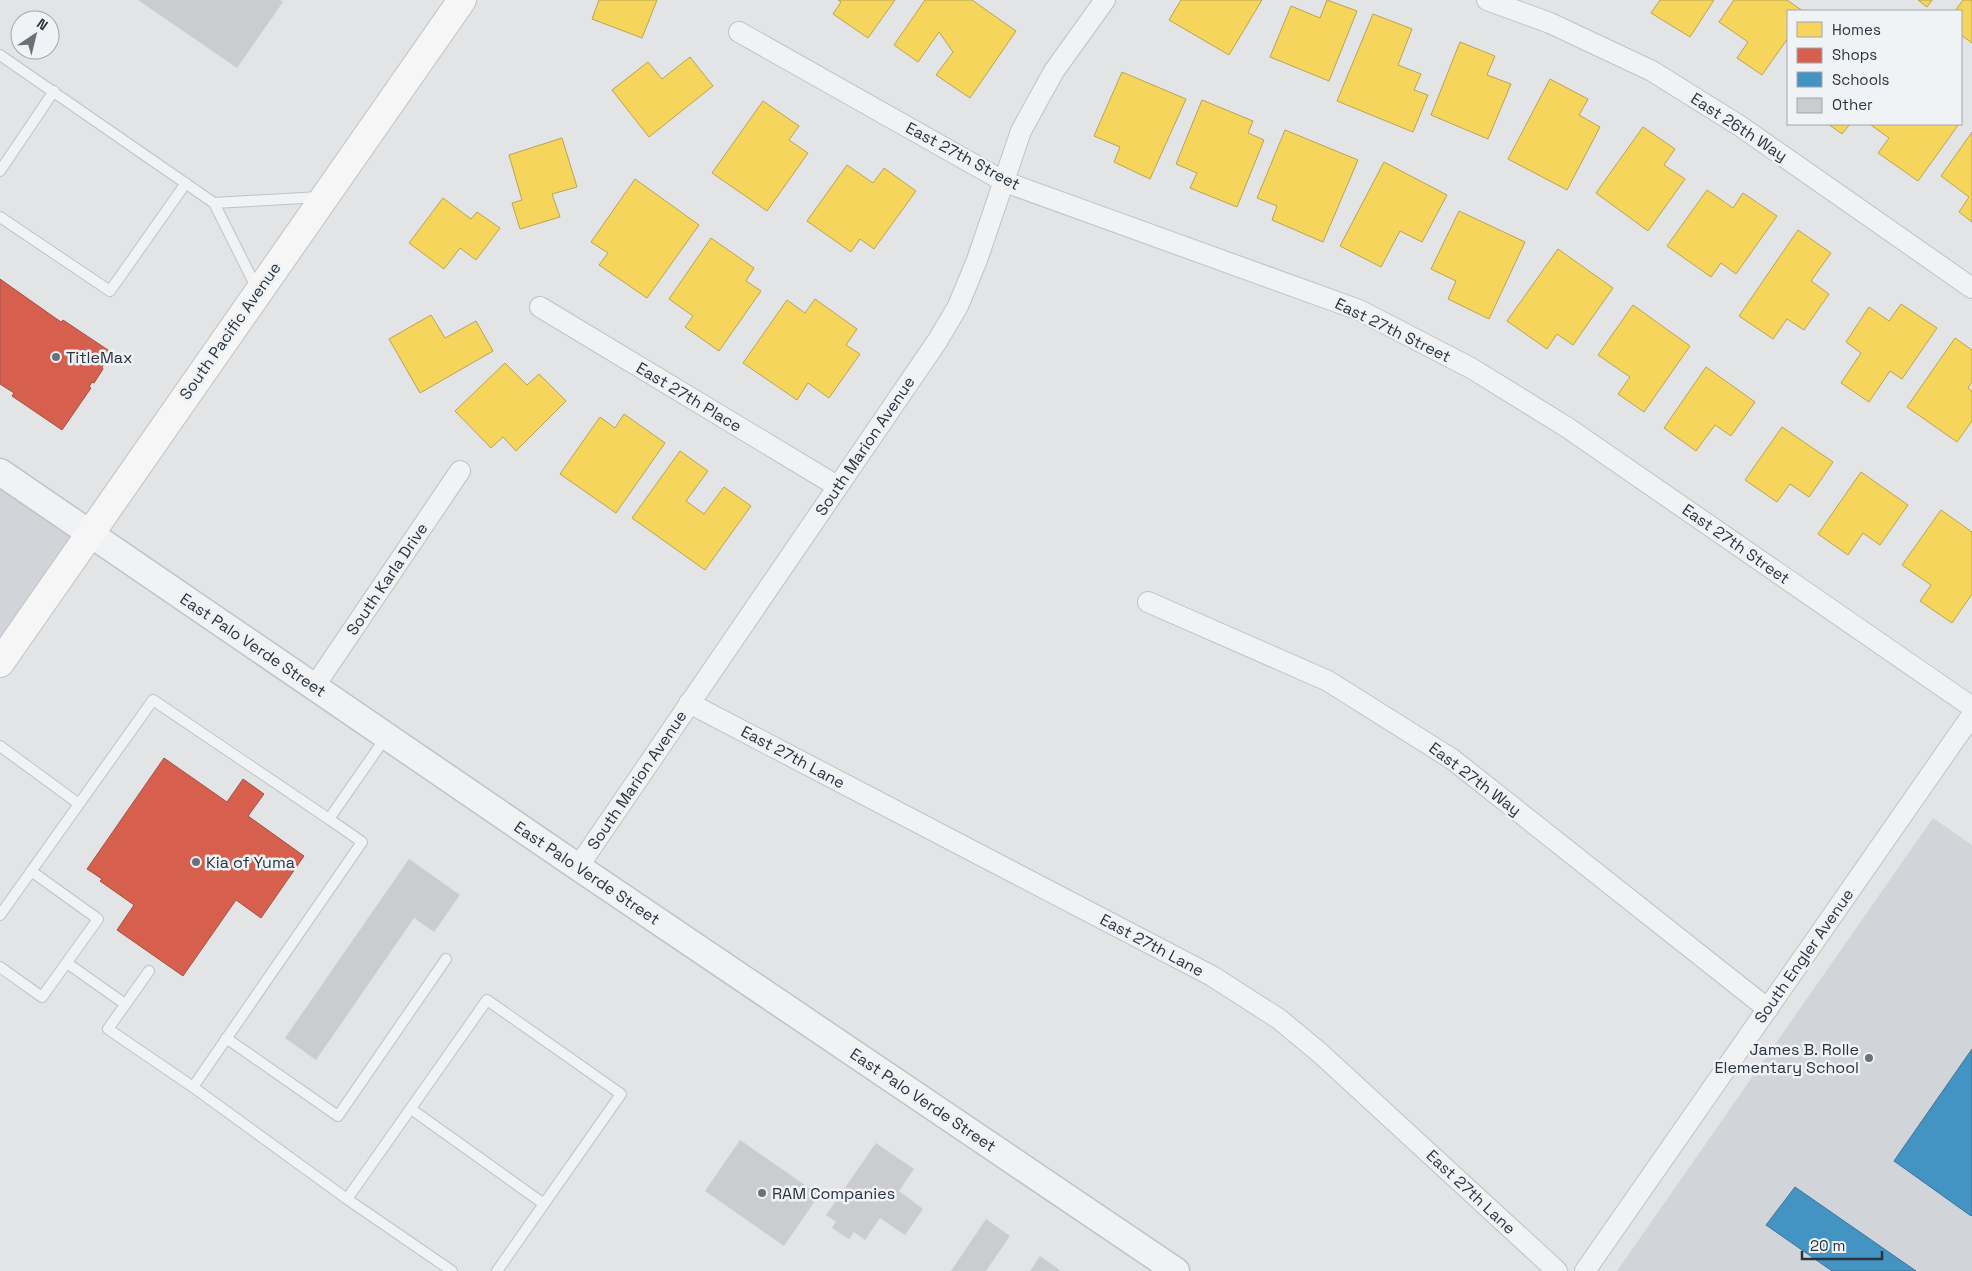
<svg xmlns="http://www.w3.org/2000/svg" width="1972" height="1271" font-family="'Space Grotesk',sans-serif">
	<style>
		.built { fill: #d1d4d9 }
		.homes { fill: #f6d55c; stroke: #b9a453 }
		.shops { fill: #d6604d; stroke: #a25248 }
		.schools { fill: #4393c3; stroke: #3c769b }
		.building { fill: #caccce }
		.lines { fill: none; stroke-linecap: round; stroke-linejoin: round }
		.service-casing { stroke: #c0c2c4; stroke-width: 12 }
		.minor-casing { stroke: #c0c2c4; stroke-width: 22 }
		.tertiary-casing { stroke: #c0c2c4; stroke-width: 29 }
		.secondary-casing { stroke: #c0c2c4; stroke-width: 30 }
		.service { stroke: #f1f2f4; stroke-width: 10 }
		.minor { stroke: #f1f2f4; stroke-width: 20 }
		.tertiary { stroke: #f1f2f4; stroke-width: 26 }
		.secondary { stroke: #f6f6f6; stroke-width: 28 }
		.poi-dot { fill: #6a7179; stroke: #f0f3f6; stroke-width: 2 }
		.labels { text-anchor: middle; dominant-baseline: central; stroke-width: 5; stroke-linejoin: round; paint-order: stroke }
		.street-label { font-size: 16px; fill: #2a333e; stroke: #f0f3f6 }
		.poi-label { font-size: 16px; fill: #2a333e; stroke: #f0f3f6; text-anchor: start }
	</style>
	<rect width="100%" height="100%" fill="#e2e4e6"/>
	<path class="built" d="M0,473L89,535L0,663Z
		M1933,818L1972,845V1271H1617Z"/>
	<path class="homes" d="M599,0H657L642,38L592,19Z
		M838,0H895L868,38L833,14L841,2Z
		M925,0H972L1016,31L970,98L936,75L953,52L939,32L918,62L894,45Z
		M1181,0H1262L1229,55L1169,20Z
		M1327,0L1357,11L1329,81L1270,57L1291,6L1320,18Z
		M1660,0H1714L1690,37L1651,13Z
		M1734,0H1787L1803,11H1788V38L1762,75L1737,58L1748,42L1719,22Z
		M1918,0H1932L1927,7Z
		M1963,0H1972V43L1961,35V11H1955Z
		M1373,14L1412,29L1398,65L1421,74L1414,90L1428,95L1413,132L1337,101Z
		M1460,42L1495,56L1487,75L1511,84L1488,139L1431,115Z
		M690,57L713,86L649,137L612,90L648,62L662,79Z
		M1122,72L1186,99L1150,179L1114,162L1120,147L1094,136Z
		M1550,79L1588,99L1579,115L1600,127L1567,190L1508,159Z
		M1202,100L1253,121L1248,133L1264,140L1237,207L1190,188L1197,173L1176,164Z
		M763,101L799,126L789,140L808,153L767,211L712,173Z
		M1828,124H1850L1842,134Z
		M1872,124H1959L1918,181L1878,153L1889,138L1871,125Z
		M1643,127L1675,149L1664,165L1685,179L1648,231L1596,193Z
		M1285,130L1358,160L1323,242L1272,220L1277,206L1257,198Z
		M1972,132V222L1959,212L1969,197L1941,176Z
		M562,138L577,187L552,194L560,217L520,229L512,203L522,200L509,155Z
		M1384,162L1447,195L1422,242L1400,231L1381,267L1340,246Z
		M847,165L873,183L884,168L916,191L874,249L860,239L851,252L807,221Z
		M635,179L699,225L647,298L599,265L608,253L591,242Z
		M1707,190L1733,208L1743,193L1777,216L1736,274L1721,263L1711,277L1667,246Z
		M443,198L471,219L477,212L500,228L476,260L460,248L444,269L409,243Z
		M1459,211L1525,242L1489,319L1448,299L1456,281L1431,269Z
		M1798,230L1831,253L1811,281L1829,294L1804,330L1787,319L1773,339L1739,316Z
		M711,238L754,268L746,281L761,291L719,351L685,327L693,316L669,299Z
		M1558,249L1613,288L1573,345L1557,334L1547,349L1507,321Z
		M815,299L857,329L846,345L860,354L829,398L808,383L797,400L743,363L787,300L805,313Z
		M1901,304L1937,328L1902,379L1890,371L1869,402L1841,383L1861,353L1846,342L1869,307L1889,321Z
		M1633,305L1690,346L1644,412L1618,394L1630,377L1598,355Z
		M431,315L445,338L476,321L493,351L420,393L389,339Z
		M1955,338L1972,350V382L1968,388L1972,391V421L1957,442L1907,407Z
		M505,363L527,385L539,374L566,401L516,451L503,437L491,448L455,411Z
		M1706,367L1755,402L1731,436L1715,425L1696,451L1664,428Z
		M624,414L665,443L616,513L560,474L600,417L615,428Z
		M1782,427L1833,462L1809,497L1790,484L1777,502L1745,480Z
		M680,451L708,471L686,501L704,514L724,487L751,506L705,570L632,518Z
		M1861,472L1908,505L1880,545L1863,533L1848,555L1818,534Z
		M1941,510L1972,532V594L1952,623L1920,601L1931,585L1902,565Z"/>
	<path class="shops" d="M0,279L61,322L63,320L114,354L109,361L107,359L102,367L103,369L94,383L92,382L89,387L91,388L62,430L12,396L14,393L0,384Z
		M164,758L227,802L243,779L264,794L248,816L304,856L261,918L236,900L183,976L117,930L134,905L100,881L102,879L87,869Z"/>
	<path class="schools" d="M1972,1049V1215L1971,1216L1894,1161Z
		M1795,1187L1916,1271H1832L1766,1225Z"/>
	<path class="building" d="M138,0H280L283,2L237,68Z
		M409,859L460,895L434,932L414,918L316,1060L285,1038Z
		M740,1140L819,1195L784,1246L705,1191Z
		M876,1143L914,1169L899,1191L923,1209L905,1235L880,1218L865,1240L854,1232L849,1239L832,1228L836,1222L826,1215Z
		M986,1219L1010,1236L986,1271H951Z
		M1040,1256L1061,1271H1030Z"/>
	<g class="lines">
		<defs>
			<path id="service" d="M0,55L214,203L257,289
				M0,171L54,91
				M214,203L320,197
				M0,217L110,291L186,183
				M0,746L79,804
				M0,915L153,700L329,819
				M67,963L125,1004
				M0,967L42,997L98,919L31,871
				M149,971L108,1029L193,1087L362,842L329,819L386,737
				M226,1038L338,1116L446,959
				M193,1087L347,1199L452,1271
				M411,1109L544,1204
				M347,1199L487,1000L621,1094L497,1271"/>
			<path id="minor" d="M1487,0L1550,23L1652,71L1740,126L1972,288
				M739,32L1005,182L1359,310L1471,368L1568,428L1972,707
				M540,307L837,486
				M1148,602L1328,681L1452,759L1768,1009
				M314,687L460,471
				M689,703L1212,976L1279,1019L1320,1053L1557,1271
				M578,867L938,340L958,306L977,260L1021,131L1054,71L1105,0
				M1585,1271L1972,715"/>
			<path id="tertiary" d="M0,472L578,867L1176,1271"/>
			<path id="secondary" d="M0,663L462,0"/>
		</defs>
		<use href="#service" class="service-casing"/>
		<use href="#minor" class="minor-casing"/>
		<use href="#tertiary" class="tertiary-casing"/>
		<use href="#secondary" class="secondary-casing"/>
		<use href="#service" class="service"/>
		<use href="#minor" class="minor"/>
		<use href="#tertiary" class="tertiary"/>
		<use href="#secondary" class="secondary"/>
	</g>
	<g class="poi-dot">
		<circle cx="56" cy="357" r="5"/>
		<circle cx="196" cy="862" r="5"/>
		<circle cx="1869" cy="1058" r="5"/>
		<circle cx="762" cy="1193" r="5"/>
	</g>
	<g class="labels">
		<g class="street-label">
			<text transform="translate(1739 127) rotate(33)">East 26th Way</text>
			<text transform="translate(963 156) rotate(28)">East 27th Street</text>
			<text transform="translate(1393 330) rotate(26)">East 27th Street</text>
			<text transform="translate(230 331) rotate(-55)">South Pacific Avenue</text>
			<text transform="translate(689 397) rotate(31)">East 27th Place</text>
			<text transform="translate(865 446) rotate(-56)">South Marion Avenue</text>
			<text transform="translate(1736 544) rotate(35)">East 27th Street</text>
			<text transform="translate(387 579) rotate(-56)">South Karla Drive</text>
			<text transform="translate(253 645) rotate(34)">East Palo Verde Street</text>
			<text transform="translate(793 757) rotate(28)">East 27th Lane</text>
			<text transform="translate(1475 779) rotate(37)">East 27th Way</text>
			<text transform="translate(637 780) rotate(-56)">South Marion Avenue</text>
			<text transform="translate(587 873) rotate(34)">East Palo Verde Street</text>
			<text transform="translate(1152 945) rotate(28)">East 27th Lane</text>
			<text transform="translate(1804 956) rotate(-55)">South Engler Avenue</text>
			<text transform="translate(923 1100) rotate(34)">East Palo Verde Street</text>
			<text transform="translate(1471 1192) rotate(43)">East 27th Lane</text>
		</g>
		<g class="poi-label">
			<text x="66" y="357">TitleMax</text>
			<text x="206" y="862">Kia of Yuma</text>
			<text x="1859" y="1049" text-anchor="end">James B. Rolle<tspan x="1859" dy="18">Elementary School</tspan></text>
			<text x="772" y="1193">RAM Companies</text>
		</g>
	</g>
	<rect x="1787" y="10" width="175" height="115" fill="#f0f3f6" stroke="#a1a6ac"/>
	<rect x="1797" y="22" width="25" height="15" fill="#f6d55c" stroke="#a1a6ac"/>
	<text x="1832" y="35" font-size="15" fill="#2a333e">Homes</text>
	<rect x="1797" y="48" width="25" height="15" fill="#d6604d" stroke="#a1a6ac"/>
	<text x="1832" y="60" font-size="15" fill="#2a333e">Shops</text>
	<rect x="1797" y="72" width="25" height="15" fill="#4393c3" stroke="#a1a6ac"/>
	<text x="1832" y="85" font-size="15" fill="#2a333e">Schools</text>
	<rect x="1797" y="98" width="25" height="15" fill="#caccce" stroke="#a1a6ac"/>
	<text x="1832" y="110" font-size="15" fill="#2a333e">Other</text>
	<g transform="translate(35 35) rotate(35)"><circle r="24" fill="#f0f3f6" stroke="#a1a6ac"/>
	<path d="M0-4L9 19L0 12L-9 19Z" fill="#6a7179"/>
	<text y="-8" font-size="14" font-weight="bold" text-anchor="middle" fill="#2a333e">N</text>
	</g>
	<path d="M1802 1251v8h80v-8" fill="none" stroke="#2a333e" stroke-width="2.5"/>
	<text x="1810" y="1251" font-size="15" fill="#2a333e" stroke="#f0f3f6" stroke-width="4" paint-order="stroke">20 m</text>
</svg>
